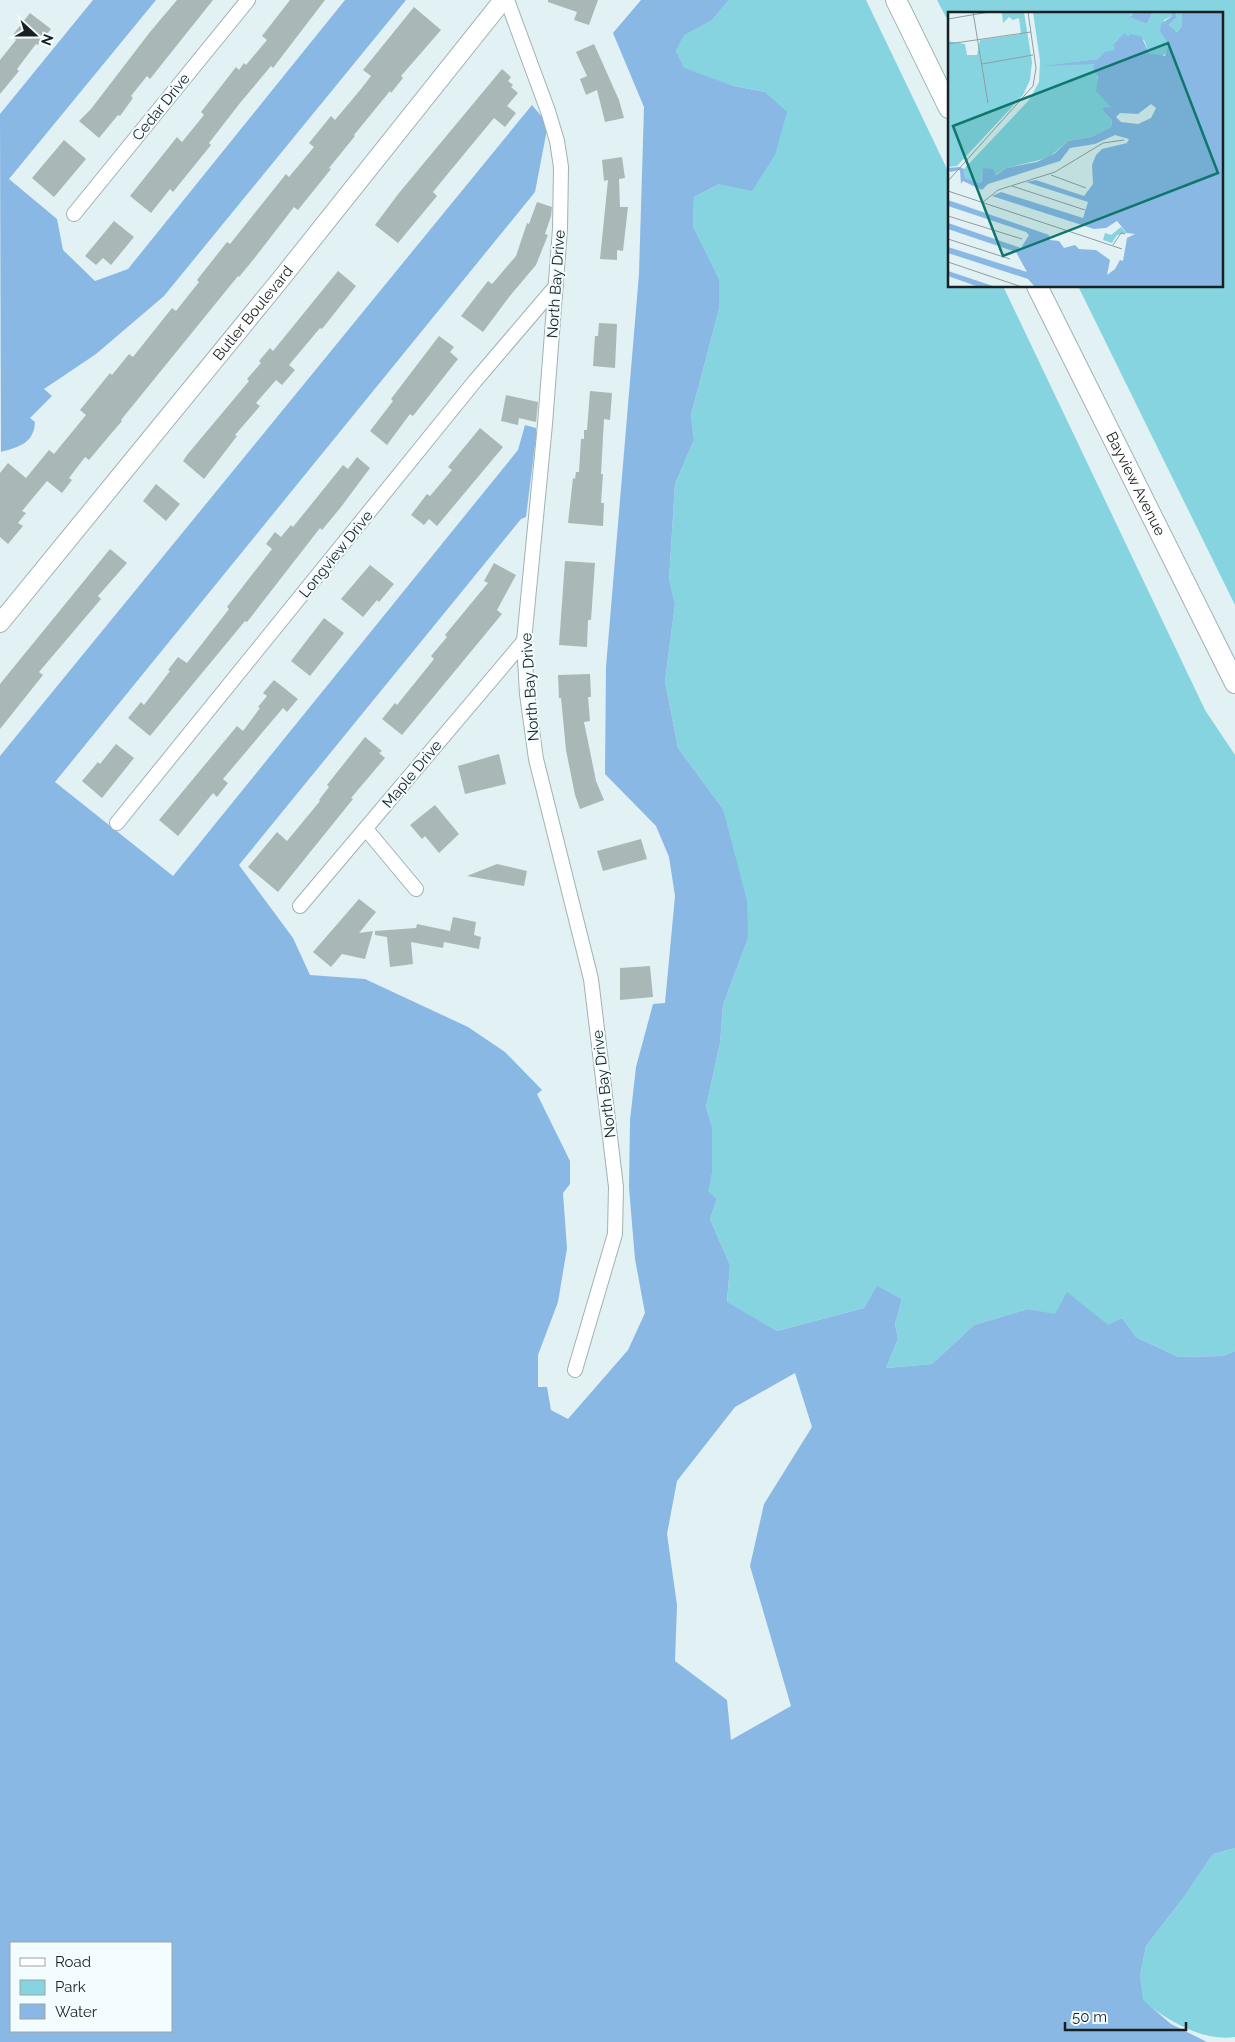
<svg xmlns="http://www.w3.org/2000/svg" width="1235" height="2042" font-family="Raleway,sans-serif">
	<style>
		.green { fill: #85d4e0 }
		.water { fill: #89b8e5; fill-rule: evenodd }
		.building { fill: #a9b8b6 }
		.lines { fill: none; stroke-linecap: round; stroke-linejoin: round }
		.minor-casing { stroke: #a2b1b4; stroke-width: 16 }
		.tertiary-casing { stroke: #a2b1b4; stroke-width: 20 }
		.secondary-casing { stroke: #a2b1b4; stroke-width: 22 }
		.minor { stroke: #fff; stroke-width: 14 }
		.tertiary { stroke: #fff; stroke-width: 18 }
		.secondary { stroke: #fff; stroke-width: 20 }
		.labels { text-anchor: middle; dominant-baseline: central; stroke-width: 4; stroke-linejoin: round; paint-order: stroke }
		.street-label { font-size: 15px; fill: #1a2021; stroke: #f3fdff }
		.inset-road { fill: none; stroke: #919da0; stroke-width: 1 }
		.view { fill: #0f766e; fill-opacity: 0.15; stroke: #0f766e; stroke-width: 2.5 }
		.inset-edge { fill: none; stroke: #1a2021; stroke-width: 2.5 }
	</style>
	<rect width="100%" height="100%" fill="#e1f1f4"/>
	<path class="green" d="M729,0H866L949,173V286H1003L1205,710L1235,755V1351L1223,1356L1178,1357L1136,1337L1122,1318L1108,1326L1028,1309L974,1325L932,1364L886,1368L898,1339L895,1324L902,1299L877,1287L864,1308L777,1331L727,1303L730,1265L710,1219L717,1199L707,1191L712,1174V1126L706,1107L720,1043L723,1005L748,938L723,809L678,748L665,681L675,604L669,581L675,484L694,440L691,415L719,309V279L693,226L694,197L719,184L765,92L734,86L684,69L676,51L684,34L712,20Z
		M937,0H1235V605L1078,286H1221V14H949V23Z
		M1235,1848V2037C1203,2042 1166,2020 1142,2000L1140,1976L1146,1946L1184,1897L1213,1854Z"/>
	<path class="water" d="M93,0H156L9,179L57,219L63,250L95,281L128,269L345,0H406L164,296L96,354L44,389L52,396L30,418L35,422C34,444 18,447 1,452L0,114Z
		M641,0H729L712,20L684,35L676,51L684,68L734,86L765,92L787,112L775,155L752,191L719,184L694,197L693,226L719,279V309L691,415L694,440L675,484L669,580L675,604L665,681L678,748L723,809L747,901L748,938L723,1005L720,1043L706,1107L712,1126V1174L708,1191L717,1199L710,1219L730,1265L727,1302L777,1331L864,1308L877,1286L902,1299L895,1324L898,1339L886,1368L932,1364L974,1325L1028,1309L1055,1314L1067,1292L1108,1325L1122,1318L1136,1337L1178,1357L1223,1356L1235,1351V1848L1213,1854L1184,1897L1146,1946L1140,1976L1143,2000L1171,2024L1207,2042H0V756L532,105L548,124L535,192L55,782L173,876L518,450L525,425L536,428V437L526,517L521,519L239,865L293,938L310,975L365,979L468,1027L505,1052L542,1090L537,1094L570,1161V1184L563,1193L567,1248L558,1302L538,1355V1387H547L551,1410L568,1419L628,1350L645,1313L635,1259L629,1188L630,1120L636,1067L653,1004L665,1003L675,896L669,857L656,826L605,774L606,667L639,274L644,107L613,33ZM795,1373L812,1427L764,1504L750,1566L791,1706L731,1740L727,1700L675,1661L677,1605L667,1534L677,1481L735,1407ZM11,1943H171V2031H11Z"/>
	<path class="building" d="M177,0H213L150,79L147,76L131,96L133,98L120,116L118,115L99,138L79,121L91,109L150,32Z
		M290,0H325L273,68L271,66L240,103L209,143L211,145L173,192L170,189L151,213L130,196L177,137L182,142L204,115L201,112L236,67L239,70L244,63L246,65L267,40L262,36Z
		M548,0H598L589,25L574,20L577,12L548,2Z
		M414,7L441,30L401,76L403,78L391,93L390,91L354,135L355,136L329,168L331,169L298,210L294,207L253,260L239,277L238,276L121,420L122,421L110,435L89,460L85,457L69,478L72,480L62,493L47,481L22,511L26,513L18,523L23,526L8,544L0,537V473L8,463L26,478L49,450L54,454L86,415L80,410L110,373L112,375L129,354L133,357L172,308L176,311L199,282L197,280L227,242L230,244L286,174L289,177L314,147L309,143L331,116L335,120L361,89L371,76L363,70Z
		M30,13L51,29L38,45L36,44L17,69L19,71L0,94V60L16,40L12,36Z
		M594,44L619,100L624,118L605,122L597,90L586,95L580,79L587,76L576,52Z
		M502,69L511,77L508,81L513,85L511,87L518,93L507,106L516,113L505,127L494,118L441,182L433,192L437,196L398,243L375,225L399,193Z
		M64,140L86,159L54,197L32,178Z
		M622,157L625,178L619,179L620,207H628L623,251L617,250V260L600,259L608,180L604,181L602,160Z
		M537,202L552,207L551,216L545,234L548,235L536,265L509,297L483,332L461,316L488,281L492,284L516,256L527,223L529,224Z
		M114,221L134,237L111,265L103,258L96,265L85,256Z
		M338,271L356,286L322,329L320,328L289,365L295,370L282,385L276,380L256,403L260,406L235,435L237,436L204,479L183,461L187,455L249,381L247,379L261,363L259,361L270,348L273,351Z
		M599,323L617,324L615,368L593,366L595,336H598Z
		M439,336L454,347L450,352L458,359L413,416L410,414L387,445L370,431L393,401L391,399Z
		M590,391L612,393L610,420L604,419L601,474H603L601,503H604L603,526L568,523L573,478L575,479L576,472H579L581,439H584V430H587Z
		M506,395L538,402L536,422L519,418L518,425L501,421Z
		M480,428L503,447L437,526L429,519L424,525L411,515L427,494L430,496L452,470L448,467Z
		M357,457L370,468L341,507L322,530L320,528L247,622L245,621L150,736L128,718L141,702L144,705L170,671L168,670L178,657L187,663L229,609L227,607L272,549L266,544L275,532L281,537L291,525L293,527L343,465L348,469Z
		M156,484L180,504L166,521L143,501Z
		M110,549L127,563L98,596L101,599L39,672L43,675L0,729V684Z
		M565,561L595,563L591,620H588L587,647L559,645Z
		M494,563L516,575L497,610L502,614L402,735L382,719L395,703L397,705L434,659L431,656L447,637L445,635L488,583L484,581Z
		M370,565L394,584L379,602L377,600L363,617L341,599Z
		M324,618L344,633L310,676L291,661Z
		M590,674L591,697H588L590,721L584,722L596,781L604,800L580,809L575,795L566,750L561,698H559L558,675Z
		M274,680L298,699L287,712L283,708L223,779L228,783L217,797L213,793L178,836L159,820L237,726L243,731L260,708L258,707L267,696L263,693Z
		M365,737L382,751L379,753L385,758L351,798L353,799L278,892L248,867L277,832L287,841L320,801L319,800L329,787L327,785Z
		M116,744L134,758L102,798L82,781L98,762L100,764Z
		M499,754L506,784L465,794L458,766Z
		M435,805L459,834L439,853L425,836L422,839L410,825Z
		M641,839L647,859L603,871L597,851Z
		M497,864L527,871L524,886L467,876Z
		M359,899L376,912L359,933L373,931L365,959L342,954L331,967L313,952Z
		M453,917L476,922L474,935L481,937L479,949L444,942L443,948L411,942L413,964L390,967L387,937L375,935V931L416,928L417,924L450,931Z
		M650,966L653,997L620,1000V968Z"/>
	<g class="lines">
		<defs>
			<path id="minor" d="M507,0L548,111L557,141L561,167L560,229L545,424L524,641L527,694L536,759L591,979L616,1187L615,1234L575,1370
				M74,214L248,0
				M117,823L475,381L556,286
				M366,829L416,889
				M300,906L524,641"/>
			<g id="tertiary">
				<path id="s1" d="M0,623L280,280L503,0"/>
			</g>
			<g id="secondary">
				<path d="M896,0L949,108"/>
				<path id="s2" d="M1037,286L1235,683"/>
			</g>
		</defs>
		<use href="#minor" class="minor-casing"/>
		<use href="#tertiary" class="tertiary-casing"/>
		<use href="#secondary" class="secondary-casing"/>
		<use href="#minor" class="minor"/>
		<use href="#tertiary" class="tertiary"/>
		<use href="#secondary" class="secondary"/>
	</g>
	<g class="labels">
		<g class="street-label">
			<text transform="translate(161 107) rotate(-51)">Cedar Drive</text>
			<text transform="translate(556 284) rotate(-86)">North Bay Drive</text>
			<text stroke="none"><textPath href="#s1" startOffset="400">Butler Boulevard</textPath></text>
			<text stroke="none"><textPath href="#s2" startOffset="221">Bayview Avenue</textPath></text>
			<text transform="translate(336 554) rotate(-51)">Longview Drive</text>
			<text transform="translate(530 687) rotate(-94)">North Bay Drive</text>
			<text transform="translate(412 774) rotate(-50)">Maple Drive</text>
			<text transform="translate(604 1084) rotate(-97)">North Bay Drive</text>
		</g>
	</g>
	<g transform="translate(948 12)">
		<rect width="275" height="275" fill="#e1f1f4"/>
		<path d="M54,0H76L84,50L82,68L75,83L9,154L0,155V29L17,32L19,43H29L32,28L73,22L71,6L65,8L61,5L55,11ZM85,0H186L182,4L199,12L205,0H221L224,4L216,8L221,39L214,44L201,41L196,28L179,25L169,28L165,32L166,38L150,47L105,53L148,51L151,80L163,95L155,99L164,108L163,115L143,125L120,129L100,146L58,156L47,163L34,160L33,171L17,166L16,157L81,88L91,70L92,49ZM228,0H234V14L229,20L221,13L229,5ZM173,215L179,221L169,223L164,231L155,228L157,221L163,223Z" fill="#85d4e0"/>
		<path d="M186,0H205L199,12L182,5ZM221,0H228L229,5L221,13L229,20L234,14V0H275V275H87L80,267L0,241V235L79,260L68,240L0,217V211L73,236L81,223L78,220L0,194V188L101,223L102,228L111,229L116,236L127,233L131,237L148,238L162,248L159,263L167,257L172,248L175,249L179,226L187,222L179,221L169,209L158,216L146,217L44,184L53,180L135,206L140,190L78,170L88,168L136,184L145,172L144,153L148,143L154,137L179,131L181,127L167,123L147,132L122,136L112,149L40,172L34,178L15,169L13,172L12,158L2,160L0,156L12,155L16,157L17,166L33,171L35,156L45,157L48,163L58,156L89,150L106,142L120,129L143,125L163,115L164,108L155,99V96L163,95L148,79L150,65L145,56L147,52L94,54L150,47L157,40L166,38L165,32L177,21L180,25L182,22L193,24L201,41L217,44L221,33L212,19L213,12L224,4ZM203,92L208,96L203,106L190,112L173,110L168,105L172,101L190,102ZM0,259L48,275H31L0,264Z" fill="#89b8e5" fill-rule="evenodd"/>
		<path class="inset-road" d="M25,0L40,91M0,7L41,0M0,32L83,20M34,52L85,43M103,163L138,176M0,169L85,74L88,56L80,0M64,174L137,198M0,179L174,237M34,191L50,178L107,160L155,131L176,128M0,204L74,227M0,227L62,247M165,233L173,221L177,222M0,250L74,275"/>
		<path class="view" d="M220,31L270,161L55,244L5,114Z"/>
		<rect width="275" height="275" class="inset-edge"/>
	</g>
	<rect x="10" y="1942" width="162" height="90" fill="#f3fdff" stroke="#9ca5a6"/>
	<rect x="20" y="1958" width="25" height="8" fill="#ffffff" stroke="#9ca5a6"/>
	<text x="55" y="1967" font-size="15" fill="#1a2021">Road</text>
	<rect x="20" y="1980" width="25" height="15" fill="#85d4e0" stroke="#9ca5a6"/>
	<text x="55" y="1992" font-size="15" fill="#1a2021">Park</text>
	<rect x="20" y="2004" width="25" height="15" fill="#89b8e5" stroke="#9ca5a6"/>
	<text x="55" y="2017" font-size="15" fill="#1a2021">Water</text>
	<g transform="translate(35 35) rotate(111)" stroke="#f3fdff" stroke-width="4" paint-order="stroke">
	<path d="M0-4L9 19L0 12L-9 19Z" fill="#1a2021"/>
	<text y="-8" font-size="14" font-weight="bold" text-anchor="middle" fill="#1a2021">N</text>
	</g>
	<path d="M1065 2022v8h121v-8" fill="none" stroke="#1a2021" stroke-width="2.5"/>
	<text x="1072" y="2022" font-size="15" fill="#1a2021" stroke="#f3fdff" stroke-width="4" paint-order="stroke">50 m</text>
</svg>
